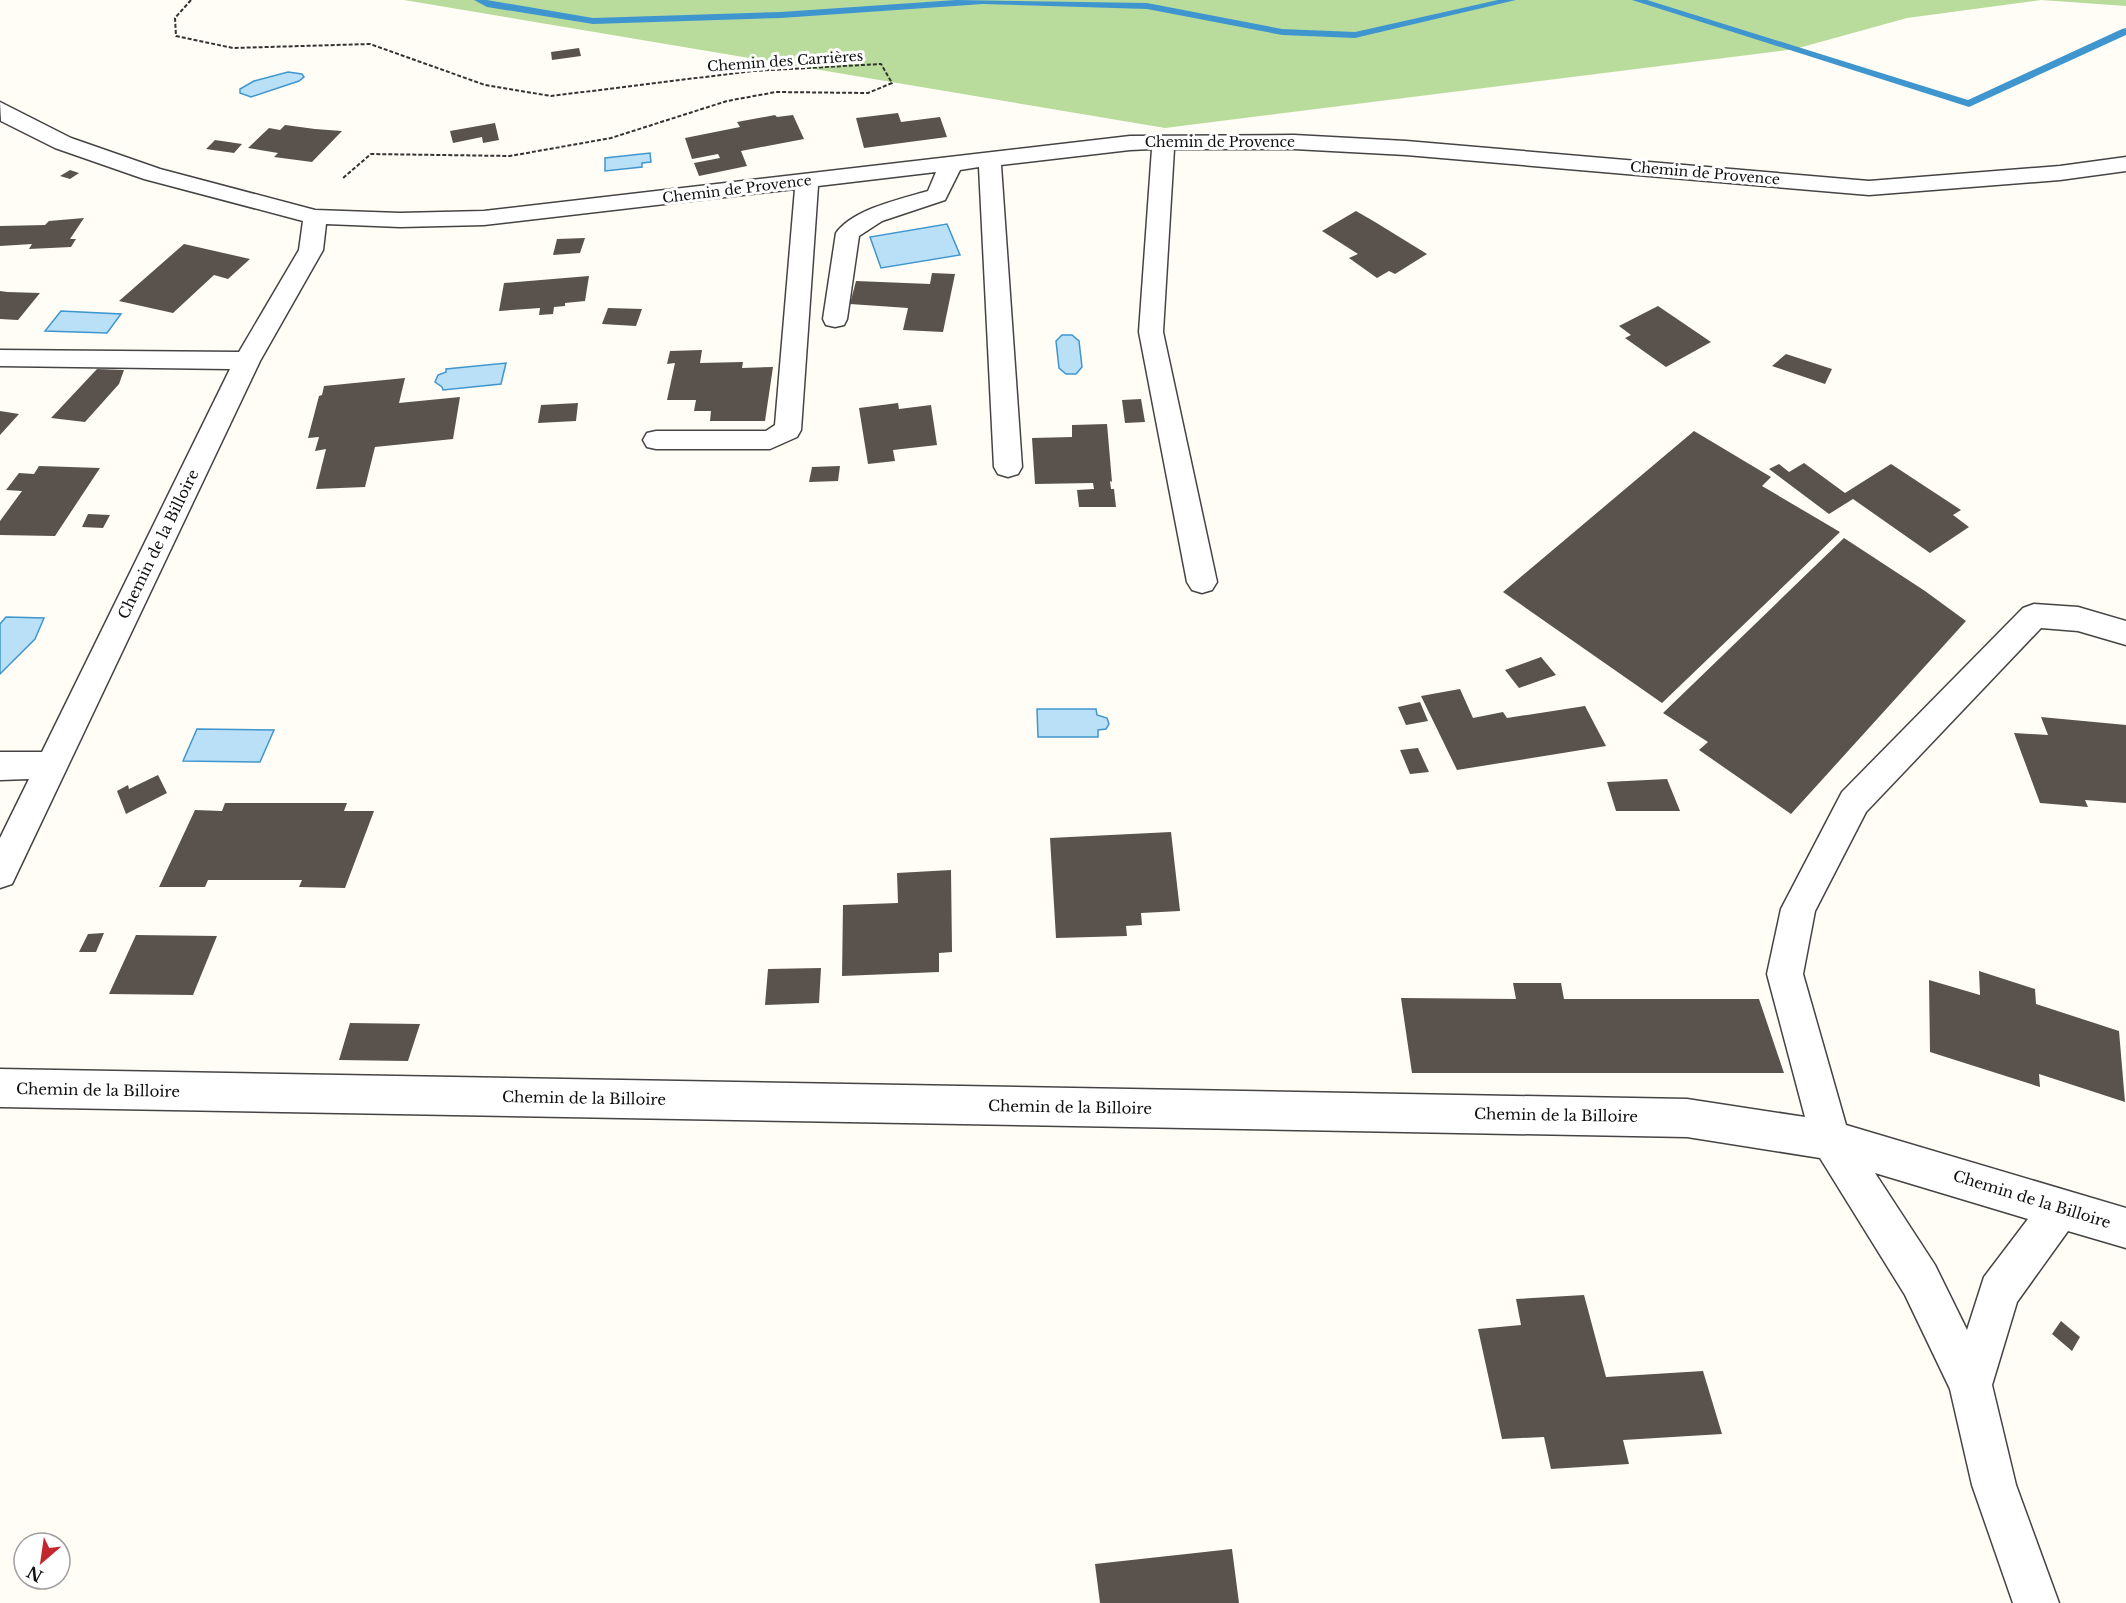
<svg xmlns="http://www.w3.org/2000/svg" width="2126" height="1603" font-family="'Libre Baskerville',serif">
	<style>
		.forest { fill: #b9dc9c }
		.water { fill: #b9e0f7; stroke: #3f96cf; stroke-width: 1.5 }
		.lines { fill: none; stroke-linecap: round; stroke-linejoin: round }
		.stream { fill: #3f96cf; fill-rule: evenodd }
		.building { fill: #5a524d }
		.minor-casing { stroke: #444; stroke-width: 3 }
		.path { stroke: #333; stroke-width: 2; stroke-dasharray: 4 2; stroke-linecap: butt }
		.minor { fill: #fff; fill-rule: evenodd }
		.labels { text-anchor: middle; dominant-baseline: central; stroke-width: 6; stroke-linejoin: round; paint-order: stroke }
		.far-street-label { font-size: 14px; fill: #111; stroke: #fff }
		.street-label { font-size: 15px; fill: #111; stroke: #fff }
	</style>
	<rect width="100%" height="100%" fill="#fffdf5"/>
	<path class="forest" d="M404,0H2126V6L2041,0L1907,18L1795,49L1165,128Z"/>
	<path class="water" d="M288,72L302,74L304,77L299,81L251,97L240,93V89L254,81Z
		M650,153L651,162L642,163V167L605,171V158Z
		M947,224L960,255L881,268L870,237Z
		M61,311L121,314L107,333L45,331Z
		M1062,335H1072L1079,341L1082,367L1076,374H1066L1059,368L1056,341Z
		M506,363L501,384L443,390L442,387L435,382L438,375L446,372V369Z
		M6,617L44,618L35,639L0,674V624Z
		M1037,709H1096L1097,715L1107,718L1109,724L1106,729L1098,730V737H1038Z
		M197,729L274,730L260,762L183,761Z"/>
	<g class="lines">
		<path class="stream" d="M474,0H487L593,18L781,12L956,0L1147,3L1282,29L1355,32L1498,0H1516L1355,38L1282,35L1147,9L983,4L781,18L593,24L487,7Z
			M1632,0H1647L1968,100L2122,29L2126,28V35L1969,107Z"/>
	</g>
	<path class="building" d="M579,48L581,56L552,60L551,52Z
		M898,113L901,122L940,117L947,137L864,148L856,118Z
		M775,115L777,117L793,115L804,139L741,151L747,166L699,176L694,163L720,158L718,154L692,159L685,138L740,127L737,122Z
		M495,123L499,140L483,143L482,137L453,143L450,131Z
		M285,125L315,129L342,131L312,162L274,157L278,153L248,148L269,128L280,130Z
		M215,140L242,144L234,153L206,149Z
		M70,170L79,173L70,179L60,176Z
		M1356,211L1375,222L1427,254L1395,274L1389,271L1377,278L1349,258L1358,254L1322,231Z
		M84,218L70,239H76L71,247L29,249L32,244L0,246V226L45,225L49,221Z
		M585,238L580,253L553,255L557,239Z
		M184,244L250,259L228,279L214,275L173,313L119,301Z
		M932,273L955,274L943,332L903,330L908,308L850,304L856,281L930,284Z
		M589,276L585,301L565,303V306L554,307L553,314L539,315L540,308L499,311L504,283Z
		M0,291L7,292L40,293L18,320L0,319Z
		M1658,306L1711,342L1666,367L1625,338L1631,335L1619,326Z
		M608,308L642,309L636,326L602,324Z
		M702,350L700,363L743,362L742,368L773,367L765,421H710L711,411H694L696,400H667L675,363L667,364L670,351Z
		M1786,354L1832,369L1825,384L1772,366Z
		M97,369L124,370L119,384L85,422L51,418Z
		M405,378L399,403L460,397L453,439L375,447L365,487L316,489L326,449L315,451L319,437L308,438L319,396L322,395L324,386Z
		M1141,399L1145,422L1125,423L1122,400Z
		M578,403L576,421L538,423L541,405Z
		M898,403L899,409L931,405L937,445L893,450L895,461L868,464L859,408Z
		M0,411L19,414L0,435Z
		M1107,424L1112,482L1110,481L1111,489H1114L1116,507H1079L1077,490L1094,489L1093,483L1035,484L1032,438L1072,437V425Z
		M1694,431L1771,477L1762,486L1840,532L1662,703L1503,592Z
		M1804,463L1845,493L1891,464L1961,510L1953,515L1969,527L1930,553L1853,499L1829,514L1769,469L1779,464L1789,472Z
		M39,466L100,468L55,536L0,535V521L22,491L6,490L19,473L34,474Z
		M840,466L838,481L809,482L812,467Z
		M88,514L110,515L103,528L82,527Z
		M1844,538L1925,591L1966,621L1791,814L1699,750L1708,742L1663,713Z
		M1541,657L1556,675L1519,688L1505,670Z
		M1460,689L1473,718L1503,712L1507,718L1585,706L1606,746L1457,770L1421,696Z
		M1420,702L1428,721L1406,725L1398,707Z
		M2041,717L2126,725V803L2085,800L2088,807L2040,803L2014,733L2048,735Z
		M1418,748L1429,772L1410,774L1400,750Z
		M158,775L167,793L126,814L117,791L128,785L129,789Z
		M1667,779L1680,811H1616L1607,782Z
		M225,803H347L344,811H374L345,888L299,887L302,880H208L205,887H159L195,810L222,811Z
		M1171,832L1180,911L1141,913L1142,925L1126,926L1127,936L1056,938L1050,838Z
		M951,870L952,952L939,953V972L842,976L843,905L898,903L897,873Z
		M104,933L96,952H79L88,934Z
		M136,935L217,936L193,995L109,994Z
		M821,968L819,1003L765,1005L768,969Z
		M1979,971L2035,989L2036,1004L2119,1031L2125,1102L2039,1074L2040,1087L1930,1052L1929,980L1980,995Z
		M1513,983H1561L1564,999H1759L1784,1073H1412L1401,998L1516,999Z
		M350,1023L420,1024L408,1061L339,1060Z
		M1584,1295L1606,1377L1703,1371L1722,1434L1623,1440L1629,1464L1551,1469L1544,1437L1502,1439L1478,1329L1521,1325L1516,1299Z
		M2061,1321L2080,1337L2072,1351L2052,1334Z
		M1232,1549L1239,1603H1100L1095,1564Z"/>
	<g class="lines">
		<defs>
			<path id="minor" d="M0,102L71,138L160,169L315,210L400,213L484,211L1130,136L1294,135L1406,141L1869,181L2060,166L2126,157V171L2060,180L1869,195L1406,155L1294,149H1174L1163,332L1217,582L1212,590L1202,593L1192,590L1187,582L1139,332L1152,149L1130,150L1001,165L1022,467L1018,474L1008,477L998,474L994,467L979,167L960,170L945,200L882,221L859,236L847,319L844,325L835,327L826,325L823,319L836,233C853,209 901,199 928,191L936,172L818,186L801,430L797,437L770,449H656L647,447L643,440L647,433L656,431H766L775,425L795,189L484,225L400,227L326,224L323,250L260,361L12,884L0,888V838L29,779L0,780V752H42L230,369L0,366V350L239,352L299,250L303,221L144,179L55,148L1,121Z
				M2034,604L2078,607L2126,621V645L2078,631L2041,628L1866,812L1815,911L1803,974L1846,1125L2126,1208V1248L2068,1231L2017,1302L1992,1385L2016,1485L2059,1603H2013L1972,1485L1950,1389L1905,1295L1820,1158L1687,1137L0,1107V1069L1687,1099L1805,1117L1767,974L1781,909L1842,792L2023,608ZM1875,1173L2028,1219L1984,1277L1967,1330L1935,1265Z"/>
		</defs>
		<use href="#minor" class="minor-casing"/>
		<path class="path" d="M191,0L175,18L176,36L233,48L370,44L485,85L551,96L753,71L881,64L892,83L868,93L776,92L727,101L611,138L510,156L371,154L343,178"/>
		<use href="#minor" class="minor"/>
	</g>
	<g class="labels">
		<g class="far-street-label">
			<text transform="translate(785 61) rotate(-4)">Chemin des Carrières</text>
			<text x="1220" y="142">Chemin de Provence</text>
			<text transform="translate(1705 173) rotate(5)">Chemin de Provence</text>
			<text transform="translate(737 189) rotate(-7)">Chemin de Provence</text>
		</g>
		<g class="street-label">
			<text transform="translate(158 544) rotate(-64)">Chemin de la Billoire</text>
			<text transform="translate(98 1090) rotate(1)">Chemin de la Billoire</text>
			<text transform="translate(584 1098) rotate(1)">Chemin de la Billoire</text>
			<text transform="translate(1070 1107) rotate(1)">Chemin de la Billoire</text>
			<text transform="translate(1556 1115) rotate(1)">Chemin de la Billoire</text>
			<text transform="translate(2032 1199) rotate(17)">Chemin de la Billoire</text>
		</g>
	</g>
	<g transform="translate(42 1561) rotate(209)"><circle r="28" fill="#ffffff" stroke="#a0a0a0" stroke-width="1.5"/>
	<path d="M0-4.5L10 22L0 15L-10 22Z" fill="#c4262e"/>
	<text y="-9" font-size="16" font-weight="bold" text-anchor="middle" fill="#111111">N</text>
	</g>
</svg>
